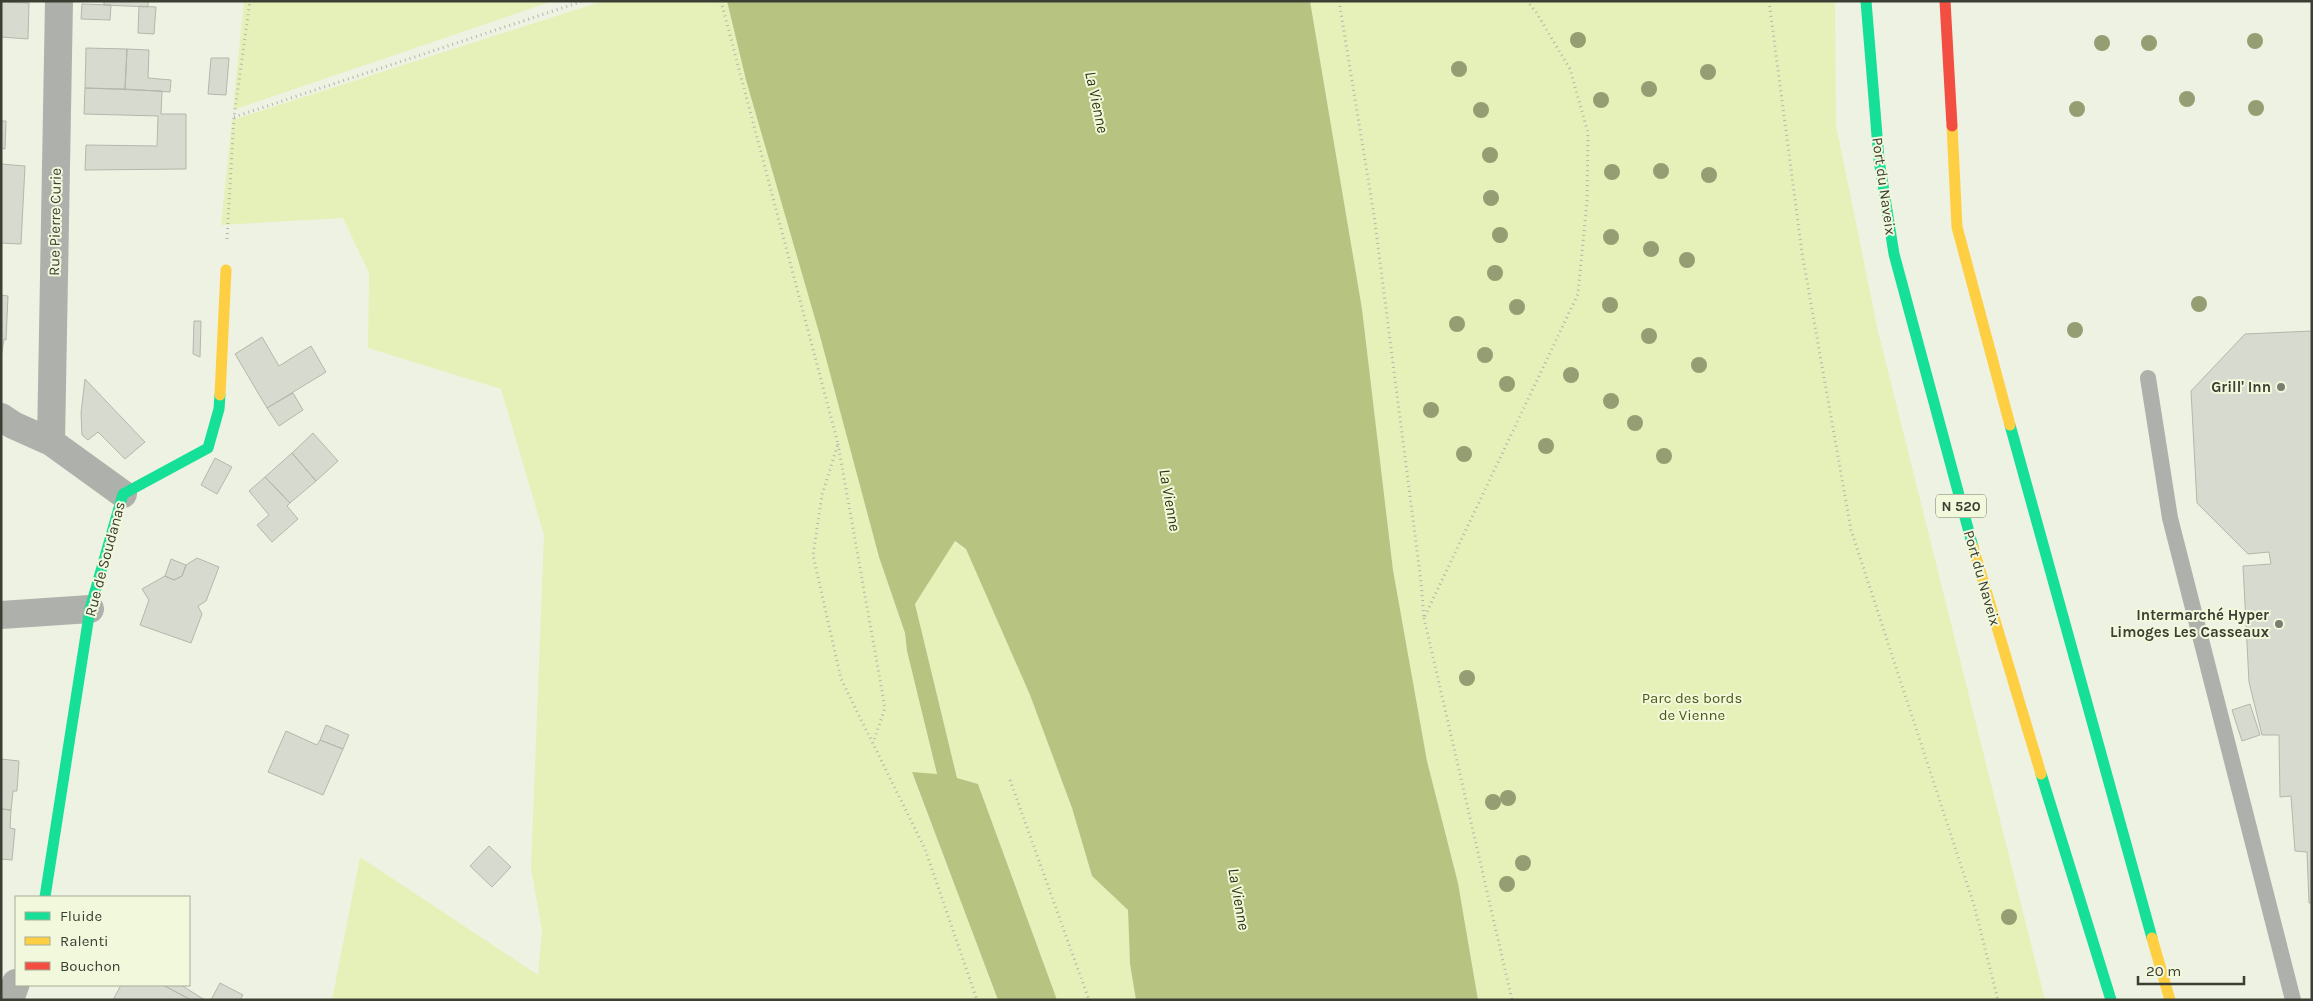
<svg xmlns="http://www.w3.org/2000/svg" width="2313" height="1001" font-family="Karla,sans-serif">
	<style>
		.green { fill: #e5f1b8 }
		.water { fill: #b7c481 }
		.building { fill: #d7dace; stroke: #b4b7ab }
		.lines { fill: none; stroke-linecap: round; stroke-linejoin: round }
		.path { stroke: #b3b6ae; stroke-width: 3; stroke-dasharray: 1 4; stroke-linecap: butt }
		.lane { stroke: #aeb0ab; stroke-width: 16 }
		.street { stroke: #aeb0ab; stroke-width: 28 }
		.fast { stroke: #16e098; stroke-width: 11 }
		.slow { stroke: #ffcf43; stroke-width: 11 }
		.jam { stroke: #f24e42; stroke-width: 11 }
		.tree { fill: #959d72 }
		.poi-dot { fill: #7a7d70; stroke: #f1f8dc; stroke-width: 2 }
		.labels { text-anchor: middle; dominant-baseline: central; stroke-width: 4; stroke-linejoin: round; paint-order: stroke }
		.shield { fill: #f1f8dc; stroke: #727666; stroke-width: 1 }
		.shield-label { font-size: 14px; font-weight: bold; fill: #3b3e33 }
		.street-label { font-size: 15px; fill: #3b3e33; stroke: #f1f8dc }
		.poi-label { font-size: 15px; font-weight: bold; fill: #3b3e33; stroke: #f1f8dc; text-anchor: end }
		.park-label { font-size: 15px; fill: #4d5817; stroke: #f1f8dc }
		.water-label { font-size: 16px; font-style: italic; fill: #2f3610; stroke: #f1f8dc }
	</style>
	<rect width="100%" height="100%" fill="#eef2e2"/>
	<path class="green" d="M244,1H553L233,110Z
		M603,1H727L746,80L820,336L879,557L905,633L907,651L937,775L912,773L998,1000H332L360,857L538,975L542,931L531,868L544,535L501,389L368,348L369,273L343,218L221,225L232,120Z
		M1310,1H1835L1836,125L1878,331L2045,1000H1478L1458,883L1427,761L1393,570L1362,309Z
		M954,541L966,549L1030,695L1072,808L1092,876L1128,910L1130,964L1136,1000H1057L978,784L957,778L915,604Z"/>
	<path class="water" d="M727,1H1310L1362,309L1393,570L1427,761L1458,883L1478,1000H1136L1130,964L1128,910L1092,876L1072,808L1030,695L966,549L955,541L915,604L957,778L978,784L1057,1000H998L912,772L937,774L907,651L905,633L879,557L820,336L746,80Z"/>
	<path class="building" d="M104,1H148V7L104,5Z
		M1,2L29,3L28,39L1,37Z
		M82,4L111,5L110,20L81,19Z
		M139,6L156,7L154,34L138,33Z
		M86,48L127,49L125,89L85,88Z
		M127,49L149,50L148,78L171,80L170,92L125,89Z
		M211,58H229L226,95L208,94Z
		M85,88L162,91L161,114H186V169L85,170L86,145L157,146L158,116L84,114Z
		M1,121H6L5,149L1,148Z
		M1,164L25,166L21,244L1,243Z
		M1,295L8,296L6,340L4,339L1,358Z
		M194,321H201L200,357L193,354Z
		M2312,331V903H2309L2307,852L2295,851L2291,796L2280,797L2279,735H2262L2249,682L2243,566L2271,564L2269,552L2248,554L2197,503L2191,391L2245,334Z
		M262,337L279,366L311,346L326,372L267,408L235,354Z
		M85,379L145,442L125,459L98,432L88,440L82,435L81,413Z
		M293,393L303,410L279,426L267,408Z
		M313,433L338,461L316,481L292,453Z
		M292,453L316,481L290,503L265,477Z
		M215,458L232,467L217,494L201,485Z
		M265,477L290,503L287,506L298,519L272,542L257,525L269,515L249,491Z
		M197,558L219,567L206,601L198,606L202,614L191,643L140,625L149,600L142,589L165,576L174,580L182,576L186,565Z
		M171,559L186,565L182,576L174,580L165,576Z
		M2250,704L2260,735L2242,741L2232,710Z
		M326,725L349,735L343,749L320,740Z
		M286,731L317,745L320,740L343,749L323,795L268,772Z
		M1,759L19,761L17,791H13L11,810L1,809Z
		M1,809L11,810L10,828L15,829L12,860L1,859Z
		M489,846L511,867L492,887L470,866Z
		M220,983L243,995L240,1000H211Z
		M121,985H163L191,1000H113Z
		M163,985H181L205,1000H191Z"/>
	<g class="lines">
		<path class="path" d="M721,1L838,444L822,495L813,555L841,679L925,849L977,1000
			M1339,1L1374,215L1421,582L1424,618L1578,294L1587,201L1588,133L1570,69L1536,12L1527,1
			M1769,1L1802,253L1851,530L1974,905L1998,1000
			M234,117L583,1
			M227,239L234,117L250,1
			M838,444L885,708L873,743
			M1424,618L1512,1000
			M1010,780L1089,1000"/>
		<path class="lane" d="M2148,378L2170,518L2293,1000"/>
		<path class="street" d="M1,417L13,425L51,442L123,494
			M51,442L59,1
			M1,615L90,609
			M10,1000L16,983"/>
		<path class="fast" d="M1866,1L1879,160L1894,254L1973,547
			M2010,425L2152,938
			M2041,774L2111,1000
			M45,897L90,609L123,494L208,448L219,409L220,395"/>
		<path class="slow" d="M1952,126L1957,227L2010,425
			M220,395L226,270
			M1973,547L2041,774
			M2152,938L2170,1000"/>
		<path class="jam" d="M1945,1L1952,126"/>
	</g>
	<g class="tree">
		<circle cx="1578" cy="40" r="8"/>
		<circle cx="2255" cy="41" r="8"/>
		<circle cx="2102" cy="43" r="8"/>
		<circle cx="2149" cy="43" r="8"/>
		<circle cx="1459" cy="69" r="8"/>
		<circle cx="1708" cy="72" r="8"/>
		<circle cx="1649" cy="89" r="8"/>
		<circle cx="2187" cy="99" r="8"/>
		<circle cx="1601" cy="100" r="8"/>
		<circle cx="2256" cy="108" r="8"/>
		<circle cx="2077" cy="109" r="8"/>
		<circle cx="1481" cy="110" r="8"/>
		<circle cx="1490" cy="155" r="8"/>
		<circle cx="1661" cy="171" r="8"/>
		<circle cx="1612" cy="172" r="8"/>
		<circle cx="1709" cy="175" r="8"/>
		<circle cx="1491" cy="198" r="8"/>
		<circle cx="1500" cy="235" r="8"/>
		<circle cx="1611" cy="237" r="8"/>
		<circle cx="1651" cy="249" r="8"/>
		<circle cx="1687" cy="260" r="8"/>
		<circle cx="1495" cy="273" r="8"/>
		<circle cx="2199" cy="304" r="8"/>
		<circle cx="1610" cy="305" r="8"/>
		<circle cx="1517" cy="307" r="8"/>
		<circle cx="1457" cy="324" r="8"/>
		<circle cx="2075" cy="330" r="8"/>
		<circle cx="1649" cy="336" r="8"/>
		<circle cx="1485" cy="355" r="8"/>
		<circle cx="1699" cy="365" r="8"/>
		<circle cx="1571" cy="375" r="8"/>
		<circle cx="1507" cy="384" r="8"/>
		<circle cx="1611" cy="401" r="8"/>
		<circle cx="1431" cy="410" r="8"/>
		<circle cx="1635" cy="423" r="8"/>
		<circle cx="1546" cy="446" r="8"/>
		<circle cx="1464" cy="454" r="8"/>
		<circle cx="1664" cy="456" r="8"/>
		<circle cx="1467" cy="678" r="8"/>
		<circle cx="1508" cy="798" r="8"/>
		<circle cx="1493" cy="802" r="8"/>
		<circle cx="1523" cy="863" r="8"/>
		<circle cx="1507" cy="884" r="8"/>
		<circle cx="2009" cy="917" r="8"/>
	</g>
	<g class="poi-dot">
		<circle cx="2281" cy="387" r="5"/>
		<circle cx="2279" cy="624" r="5"/>
	</g>
	<g class="labels">
		<rect class="shield" x="1936" y="494.5" width="50" height="23" rx="4"/>
		<g class="shield-label">
			<text x="1961" y="506">N 520</text>
		</g>
		<g class="street-label">
			<text transform="translate(1884 186) rotate(82)">Port du Naveix</text>
			<text transform="translate(55 222) rotate(-89)">Rue Pierre Curie</text>
			<text transform="translate(105 559) rotate(-75)">Rue de Soudanas</text>
			<text transform="translate(1982 578) rotate(74)">Port du Naveix</text>
		</g>
		<g class="poi-label">
			<text x="2271" y="387">Grill' Inn</text>
			<text x="2269" y="615">Intermarché Hyper<tspan x="2269" dy="17">Limoges Les Casseaux</tspan></text>
		</g>
		<g class="park-label">
			<text x="1692" y="698">Parc des bords<tspan x="1692" dy="17">de Vienne</tspan></text>
		</g>
		<g class="water-label">
			<text transform="translate(1097 102) rotate(78)">La Vienne</text>
			<text transform="translate(1170 500) rotate(80)">La Vienne</text>
			<text transform="translate(1239 899) rotate(80)">La Vienne</text>
		</g>
	</g>
	<rect width="2313" height="1001" fill="none" stroke="#3b3e33" stroke-width="5"/>
	<rect x="15" y="896" width="175" height="90" fill="#f1f8dc" stroke="#a8ae98"/>
	<rect x="25" y="912" width="25" height="8" fill="#16e098" stroke="#a8ae98"/>
	<text x="60" y="921" font-size="15" fill="#3b3e33">Fluide</text>
	<rect x="25" y="937" width="25" height="8" fill="#ffcf43" stroke="#a8ae98"/>
	<text x="60" y="946" font-size="15" fill="#3b3e33">Ralenti</text>
	<rect x="25" y="962" width="25" height="8" fill="#f24e42" stroke="#a8ae98"/>
	<text x="60" y="971" font-size="15" fill="#3b3e33">Bouchon</text>
	<path d="M2138 976v8h106v-8" fill="none" stroke="#3b3e33" stroke-width="2.5"/>
	<text x="2146" y="976" font-size="15" fill="#3b3e33" stroke="#f1f8dc" stroke-width="4" paint-order="stroke">20 m</text>
</svg>
